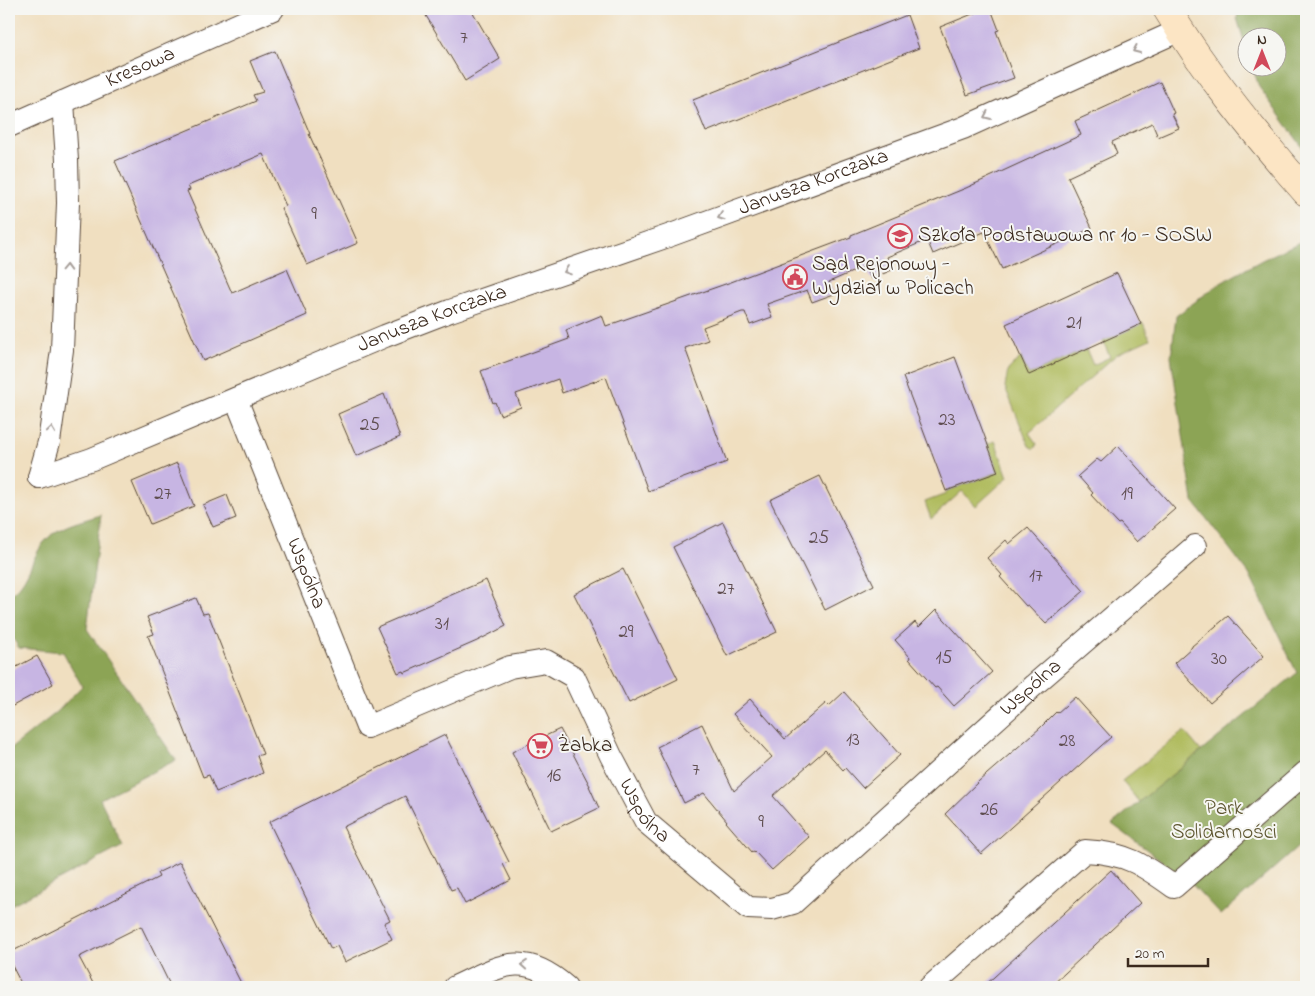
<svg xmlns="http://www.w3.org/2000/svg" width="1315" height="996" font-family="'Indie Flower',sans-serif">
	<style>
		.green { fill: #b0bc5e; stroke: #76733e }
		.forest { fill: #8ca455; stroke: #64673a }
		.building { fill: #c7b5e3 }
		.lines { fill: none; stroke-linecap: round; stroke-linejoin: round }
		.street-casing { stroke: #564536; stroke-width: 24 }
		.secondary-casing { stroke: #564536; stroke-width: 29 }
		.street { stroke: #fff; stroke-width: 22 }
		.secondary { stroke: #fce5c4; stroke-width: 28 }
		.oneway { stroke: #a79f9a }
		.labels { text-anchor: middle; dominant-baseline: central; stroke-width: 4; stroke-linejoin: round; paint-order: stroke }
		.number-label { font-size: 19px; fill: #5e4d4f }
		.street-label { font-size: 21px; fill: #3b2a1e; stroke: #f6f6f2 }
		.poi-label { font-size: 21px; fill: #3b2a1e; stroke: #f6f6f2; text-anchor: start }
		.park-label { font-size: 21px; fill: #5e5631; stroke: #f6f6f2 }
	</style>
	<rect width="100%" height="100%" fill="#f6f6f2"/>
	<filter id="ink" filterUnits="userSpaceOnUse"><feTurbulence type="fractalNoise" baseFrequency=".02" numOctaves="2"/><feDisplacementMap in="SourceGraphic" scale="10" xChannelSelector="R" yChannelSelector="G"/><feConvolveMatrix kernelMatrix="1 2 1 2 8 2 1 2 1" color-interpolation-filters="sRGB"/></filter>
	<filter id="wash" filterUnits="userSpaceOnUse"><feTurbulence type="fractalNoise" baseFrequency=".0096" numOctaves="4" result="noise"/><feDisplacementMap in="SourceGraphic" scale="20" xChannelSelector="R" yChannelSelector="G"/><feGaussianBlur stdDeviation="1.12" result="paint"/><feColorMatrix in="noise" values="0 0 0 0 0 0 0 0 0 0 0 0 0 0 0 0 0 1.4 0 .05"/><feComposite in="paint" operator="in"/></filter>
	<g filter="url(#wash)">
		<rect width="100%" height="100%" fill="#f0dfc0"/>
		<path class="green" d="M1143,323L1150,339L1117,354L1029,433L1037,444L1034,449L1029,446L1005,387L1008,370L1021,357L1029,375L1086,349L1093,365L1110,357L1103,341Z
			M995,441L1008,477L976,506L962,491L931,519L925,502L946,494V491L998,472L987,444Z
			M1184,731L1201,751L1139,802L1122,781Z"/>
		<path class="forest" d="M1239,9H1306V152L1259,87L1253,68H1278V38H1248L1247,51L1237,18Z
			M1306,239V840L1221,915L1189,881L1112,824L1297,673L1249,574L1193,501L1171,357L1176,316L1219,284L1262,260Z
			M101,515L87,629L176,760L100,799L123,846L9,906V750L57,712L82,686L63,652L19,648L9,632V595C29,583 31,557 45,541C59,525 82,521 101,515Z"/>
		<g id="blocks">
			<path class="building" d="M422,9H471L500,59L465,81Z
				M985,9H991L999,30L996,31L1014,78L967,95L940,27Z
				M907,15L919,48L706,132L693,100Z
				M275,51L310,134H309L358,243L307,265L281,208L286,206L263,154L188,186L190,190L187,191L232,293L287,269L307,315L203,361L115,161L256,101L253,95L263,92L250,61Z
				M1160,82L1174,113L1172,114L1179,128L1158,137L1152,123L1112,142L1117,154L1068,177L1092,228L1002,269L984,232L933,254L927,240L887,257L892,270L871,279L866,266L829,282L834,294L812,302L807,290L767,304L772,317L750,325L745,312H742L703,327L708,340L685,348L727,462L648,491L606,377L562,393L558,379L516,394L521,407L500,415L495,402L493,403L481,371L569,339L566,330L602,315L606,326L731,282L851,237V235L966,188L1081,135L1075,121Z
				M1117,273L1141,324L1029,375L1006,324Z
				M955,357L998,472L946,491L903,377Z
				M384,394L400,437L356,456L338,414Z
				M1118,446L1175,509L1137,542L1120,523L1118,524L1091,495L1093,493L1078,476L1097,459L1101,462Z
				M177,463L194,506L150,524L132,482Z
				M820,476L874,585L825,610L770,500Z
				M227,495L236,518L213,527L203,505Z
				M723,522L777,632L727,656L673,547Z
				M1028,528L1084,591L1046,624L1028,605L1026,606L1000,577L1002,575L987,558L1006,540L1009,544Z
				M623,569L678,679L629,703L574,594Z
				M486,580L506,626L477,641L404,673L403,671L398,673L377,627Z
				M196,598L203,614L208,613L263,754L257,756L263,773L216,792L209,775L203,777L148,636L154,634L147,617Z
				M936,610L992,672L954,706L937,687L935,688L909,659L910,657L895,640L915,622L919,627Z
				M1228,616L1264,656L1210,703L1174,663L1192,647V646Z
				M37,656L53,684L9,708V671Z
				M844,692L900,755L863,788L845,768L843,770L825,750L773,796L809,837L772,870L754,851L752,852L726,822L727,821L704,793L684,803L657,747L702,724L734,791L772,757L733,714L750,699L785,739L826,703L829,706Z
				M1075,697L1111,737L981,854L945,814L979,781L1040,728L1056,712L1057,713Z
				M560,729L590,786H589L599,808L551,831L512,752Z
				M445,735L509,862L503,864L511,880L465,904L457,888L451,890L405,796L343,827L390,920L384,923L392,939L345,962L337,946L331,949L269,822Z
				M180,862L243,987H171L141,926L79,957L95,987H23L9,960V953L159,877L157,873Z
				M1111,870L1140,903L1050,987H983Z"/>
		</g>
	</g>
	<g filter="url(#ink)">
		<use href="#blocks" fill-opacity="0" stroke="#564536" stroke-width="1"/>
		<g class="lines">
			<defs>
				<g id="street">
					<path id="s1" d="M9,126L273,9"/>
					<path id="s2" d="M236,399L367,727L510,667L546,661L574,677L611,756L646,822L748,908L772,909L793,903L1034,685L1195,546"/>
					<path id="s3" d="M39,477L92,459L385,336L450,311L671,235L963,128L1180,30"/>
					<path d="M39,477L49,442L62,350L68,203L67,160L63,102"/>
					<path d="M455,987C500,966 523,949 566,987"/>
					<path d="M930,987L1085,851C1126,853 1142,864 1174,887L1306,772"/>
				</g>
				<path id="secondary" d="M1167,9C1206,74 1256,135 1306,192"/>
			</defs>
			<use href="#street" class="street-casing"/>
			<use href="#secondary" class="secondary-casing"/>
			<use href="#street" class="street"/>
			<use href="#secondary" class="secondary"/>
		</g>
		<defs><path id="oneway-chevron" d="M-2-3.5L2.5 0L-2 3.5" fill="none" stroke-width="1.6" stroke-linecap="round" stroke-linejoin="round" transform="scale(1.25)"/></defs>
		<g class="oneway">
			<use href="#oneway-chevron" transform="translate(1136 50) rotate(156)"/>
			<use href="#oneway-chevron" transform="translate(987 116) rotate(156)"/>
			<use href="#oneway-chevron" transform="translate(721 217) rotate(160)"/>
			<use href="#oneway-chevron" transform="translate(66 268) rotate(-88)"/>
			<use href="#oneway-chevron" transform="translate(567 271) rotate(161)"/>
			<use href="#oneway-chevron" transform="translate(51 430) rotate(-82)"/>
			<use href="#oneway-chevron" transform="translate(524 965) rotate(-175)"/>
		</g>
	</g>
	<defs>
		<symbol id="school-ring" viewBox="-11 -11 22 22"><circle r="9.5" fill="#f6f6f2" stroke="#d1495b" stroke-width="1.5"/><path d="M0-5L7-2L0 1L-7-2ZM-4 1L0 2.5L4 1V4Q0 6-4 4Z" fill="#d1495b"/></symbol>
		<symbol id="civic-ring" viewBox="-11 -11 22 22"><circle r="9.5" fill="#f6f6f2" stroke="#d1495b" stroke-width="1.5"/><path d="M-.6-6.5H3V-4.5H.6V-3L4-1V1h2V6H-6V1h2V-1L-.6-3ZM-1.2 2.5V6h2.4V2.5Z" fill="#d1495b"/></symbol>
		<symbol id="supermarket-ring" viewBox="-11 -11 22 22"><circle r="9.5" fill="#f6f6f2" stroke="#d1495b" stroke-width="1.5"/><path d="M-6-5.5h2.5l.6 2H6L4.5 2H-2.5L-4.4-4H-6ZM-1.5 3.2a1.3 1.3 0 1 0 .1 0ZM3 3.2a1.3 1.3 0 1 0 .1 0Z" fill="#d1495b"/></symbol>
	</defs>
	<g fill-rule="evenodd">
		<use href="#school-ring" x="886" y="222" width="28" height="28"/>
		<use href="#civic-ring" x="781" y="263" width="28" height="28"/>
		<use href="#supermarket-ring" x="526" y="732" width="28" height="28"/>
	</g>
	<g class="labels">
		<g class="number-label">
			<text x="464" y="38">7</text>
			<text x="314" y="214">9</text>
			<text x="1074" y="323">21</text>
			<text x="947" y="420">23</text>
			<text x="370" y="425">25</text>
			<text x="163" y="494">27</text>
			<text x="1127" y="494">19</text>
			<text x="819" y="538">25</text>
			<text x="1036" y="576">17</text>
			<text x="726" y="589">27</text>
			<text x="442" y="624">31</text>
			<text x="626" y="632">29</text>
			<text x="944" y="658">15</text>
			<text x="1219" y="659">30</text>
			<text x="853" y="740">13</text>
			<text x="1067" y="741">28</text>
			<text x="696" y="770">7</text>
			<text x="554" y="776">16</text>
			<text x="989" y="810">26</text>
			<text x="761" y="822">9</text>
		</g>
		<g class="street-label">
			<text stroke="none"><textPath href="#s1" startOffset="144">Kresowa</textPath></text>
			<text stroke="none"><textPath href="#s3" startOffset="829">Janusza Korczaka</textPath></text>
			<text stroke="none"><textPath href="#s3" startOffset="424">Janusza Korczaka</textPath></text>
			<text stroke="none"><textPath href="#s2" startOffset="188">Wspólna</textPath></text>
			<text stroke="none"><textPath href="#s2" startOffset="1239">Wspólna</textPath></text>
			<text stroke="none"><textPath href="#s2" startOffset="729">Wspólna</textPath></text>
		</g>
		<g class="poi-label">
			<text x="918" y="236">Szkoła Podstawowa nr 10 - SOSW</text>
			<text x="812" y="265">Sąd Rejonowy -<tspan x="812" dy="24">Wydział w Policach</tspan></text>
			<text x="558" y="746">Żabka</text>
		</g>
		<g class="park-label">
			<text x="1224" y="809">Park<tspan x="1224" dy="24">Solidarności</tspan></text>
		</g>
	</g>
	<rect width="1315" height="996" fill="none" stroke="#f6f6f2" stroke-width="30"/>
	<g transform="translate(1262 52)"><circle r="24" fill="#f6f6f2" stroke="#aba49d"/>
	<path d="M0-4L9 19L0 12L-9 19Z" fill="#d1495b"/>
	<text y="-8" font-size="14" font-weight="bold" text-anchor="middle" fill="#3b2a1e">N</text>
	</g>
	<path d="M1128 958v8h80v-8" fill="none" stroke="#3b2a1e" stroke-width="2.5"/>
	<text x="1135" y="958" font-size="15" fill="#3b2a1e" stroke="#f6f6f2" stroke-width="4" paint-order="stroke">20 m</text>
</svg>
